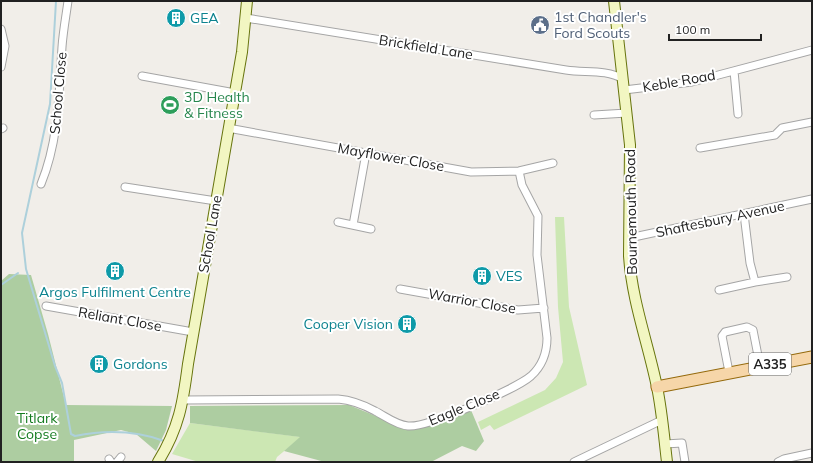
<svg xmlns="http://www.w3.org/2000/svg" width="813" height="463" font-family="Mulish,sans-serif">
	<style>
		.grass { fill: #cce7b3 }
		.forest { fill: #adcda1 }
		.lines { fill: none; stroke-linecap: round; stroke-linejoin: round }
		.stream { stroke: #add0db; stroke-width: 2 }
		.street-casing { stroke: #a5a5a5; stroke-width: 9 }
		.secondary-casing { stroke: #67740d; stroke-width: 12 }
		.primary-casing { stroke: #94690b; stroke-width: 13 }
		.street { stroke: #fff; stroke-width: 7 }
		.secondary { stroke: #f2f6c2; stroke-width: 10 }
		.primary { stroke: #f6d6a9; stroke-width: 11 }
		.labels { text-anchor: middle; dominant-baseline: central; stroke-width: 4; stroke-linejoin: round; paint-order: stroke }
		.shield { fill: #fff; stroke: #646464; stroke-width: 1 }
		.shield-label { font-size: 13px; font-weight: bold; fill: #212121 }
		.service-label { font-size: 14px; fill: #4e5e75; stroke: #fff; text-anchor: start }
		.culture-label { font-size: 14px; fill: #0d838f; stroke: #fff; text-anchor: start }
		.street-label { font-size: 14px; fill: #212121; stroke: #fff }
		.leisure-label { font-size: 14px; fill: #27864d; stroke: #fff; text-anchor: start }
		.park-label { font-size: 14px; fill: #147b1f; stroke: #fff }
	</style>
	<rect width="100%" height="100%" fill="#f1eee9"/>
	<path class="grass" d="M555,217H564L569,307L587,385L494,430L490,425L481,430L478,422L545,390L556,378L563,362L558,307Z
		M190,423L301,437L277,457L275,462H199L172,454Z"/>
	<path class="forest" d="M9,274L31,275L48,334L66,405L172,406L166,430L156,451L136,434L121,430L74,440V462H1V281Z
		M349,405L405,428L471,410L484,441L476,451L462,446L431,462H325L284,451L300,437L190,423V406Z"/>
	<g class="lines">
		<path class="stream" d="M56,1L50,104L22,233L26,269L55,366L62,383L71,434L75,436C105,430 134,430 164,441
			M1,285L18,273"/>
		<defs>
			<path id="street" d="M246,18L566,70C585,73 606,69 623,79
				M1,29L5,46L1,67
				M734,71L738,114
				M142,76L235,93
				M624,90L692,82L812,50
				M594,115L627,113
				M228,128L471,172L519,171L553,163
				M1,129L3,128
				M700,148L775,135L782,128L812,122
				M41,184C59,140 59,93 62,47C63,32 66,16 68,1
				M125,187L216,201
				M338,222L371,229
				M353,225L366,153
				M629,238L812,199
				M755,282L787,277
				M400,289L518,310L544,308
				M719,290L755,282L750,263L744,214
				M46,306L193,332
				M729,372L722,336L725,332L747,327L753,330L760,366
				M184,400L338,399C350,400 364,405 375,411C385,416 396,425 408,426C427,428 516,389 531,376C542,366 547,352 547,338L537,255L538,216L522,185L519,171
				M665,444L682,443L685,462
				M109,459L111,462
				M117,462L121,457
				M574,462L662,420
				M778,462L784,459L812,453"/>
			<path id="secondary" d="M614,1L630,145L629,256C632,301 648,343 657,387C662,411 664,437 667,462
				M158,462C179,428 183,403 188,364L242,52L247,1"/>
			<path id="primary" d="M657,387L812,357"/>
		</defs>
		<use href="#street" class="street-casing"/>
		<use href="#secondary" class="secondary-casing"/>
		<use href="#primary" class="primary-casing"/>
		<use href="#street" class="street"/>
		<use href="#secondary" class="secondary"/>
		<use href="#primary" class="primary"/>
	</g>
	<defs>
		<symbol id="building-disc" viewBox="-11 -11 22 22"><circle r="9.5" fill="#0f9aa8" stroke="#fff"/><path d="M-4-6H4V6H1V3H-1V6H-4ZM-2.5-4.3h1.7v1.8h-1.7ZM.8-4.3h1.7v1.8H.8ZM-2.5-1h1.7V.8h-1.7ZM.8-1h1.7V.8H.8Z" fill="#fff"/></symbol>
		<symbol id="civic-disc" viewBox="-11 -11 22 22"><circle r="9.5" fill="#5c6f8a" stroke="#fff"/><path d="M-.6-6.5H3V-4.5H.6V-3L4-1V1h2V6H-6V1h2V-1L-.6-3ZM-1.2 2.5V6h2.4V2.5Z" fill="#fff"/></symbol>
		<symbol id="stadium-disc" viewBox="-11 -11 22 22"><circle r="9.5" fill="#2e9e5b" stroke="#fff"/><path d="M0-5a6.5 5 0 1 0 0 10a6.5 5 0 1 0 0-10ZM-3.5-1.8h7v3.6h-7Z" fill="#fff"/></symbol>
	</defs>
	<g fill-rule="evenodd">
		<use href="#building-disc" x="165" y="7" width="22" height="22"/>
		<use href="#civic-disc" x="529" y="14" width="22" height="22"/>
		<use href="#stadium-disc" x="159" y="94" width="22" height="22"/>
		<use href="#building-disc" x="104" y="260" width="22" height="22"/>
		<use href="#building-disc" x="471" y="265" width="22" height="22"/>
		<use href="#building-disc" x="396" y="313" width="22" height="22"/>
		<use href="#building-disc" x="88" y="353" width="22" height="22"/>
	</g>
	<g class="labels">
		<rect class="shield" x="749" y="353" width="42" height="22" rx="3"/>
		<g class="shield-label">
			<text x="770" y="364">A335</text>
		</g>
		<g class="service-label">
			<text x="554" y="17">1st Chandler's<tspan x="554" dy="16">Ford Scouts</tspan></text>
		</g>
		<g class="culture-label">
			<text x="190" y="18">GEA</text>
			<text x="496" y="276">VES</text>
			<text x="115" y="292" text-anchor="middle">Argos Fulfilment Centre</text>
			<text x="393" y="324" text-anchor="end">Cooper Vision</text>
			<text x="113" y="364">Gordons</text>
		</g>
		<g class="street-label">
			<text transform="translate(426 47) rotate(9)">Brickfield Lane</text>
			<text transform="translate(679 81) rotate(-10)">Keble Road</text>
			<text transform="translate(58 93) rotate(-85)">School Close</text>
			<text transform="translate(391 157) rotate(10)">Mayflower Close</text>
			<text transform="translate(631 212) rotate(-91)">Bournemouth Road</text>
			<text transform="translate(720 219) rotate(-12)">Shaftesbury Avenue</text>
			<text transform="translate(210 234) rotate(-80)">School Lane</text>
			<text transform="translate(472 301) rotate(10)">Warrior Close</text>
			<text transform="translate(120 319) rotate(10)">Reliant Close</text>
			<text transform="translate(464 407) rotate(-22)">Eagle Close</text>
		</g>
		<g class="leisure-label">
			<text x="184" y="97">3D Health<tspan x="184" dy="16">&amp; Fitness</tspan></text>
		</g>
		<g class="park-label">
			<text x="37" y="418">Titlark<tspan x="37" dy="16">Copse</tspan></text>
		</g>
	</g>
	<rect width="813" height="463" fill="none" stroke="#212121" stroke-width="4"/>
	<path d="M669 34v6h92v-6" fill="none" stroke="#212121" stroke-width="2"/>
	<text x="675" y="34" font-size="12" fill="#212121" stroke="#ffffff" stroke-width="3" paint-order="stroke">100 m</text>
</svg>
